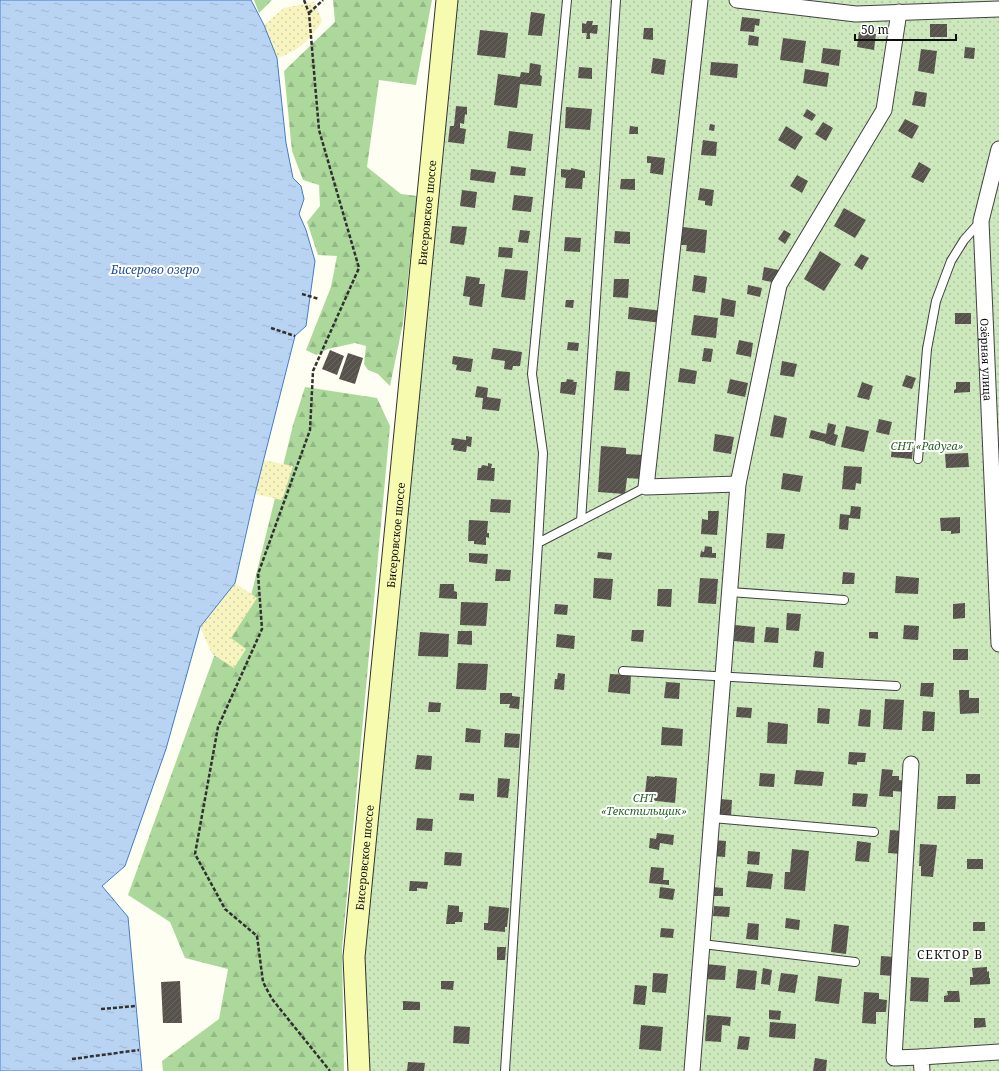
<svg xmlns="http://www.w3.org/2000/svg" width="999" height="1071" font-family="'Noto Serif',serif">
	<style>
		.forest { fill: url(#forest-firs) }
		.sand { fill: url(#sand-dots) }
		.garden { fill: url(#garden-dots) }
		.water { fill: url(#water-ripples); stroke: #437dc7 }
		.building { fill: url(#building-hatch) }
		.lines { fill: none; stroke-linecap: round; stroke-linejoin: round }
		.service-casing { stroke: #424242; stroke-width: 10 }
		.minor-casing { stroke: #424242; stroke-width: 17 }
		.secondary-casing { stroke: #313131; stroke-width: 23 }
		.path { stroke: #313131; stroke-width: 2.5; stroke-dasharray: 4 2; stroke-linecap: butt }
		.service { stroke: #fff; stroke-width: 8 }
		.minor { stroke: #fff; stroke-width: 15 }
		.secondary { stroke: #f7fbb0; stroke-width: 21 }
		.labels { text-anchor: middle; dominant-baseline: central; stroke-width: 4; stroke-linejoin: round; paint-order: stroke }
		.street-label { font-size: 11px; fill: #0f0f0f; stroke: #fff }
		.park-label { font-size: 11px; font-style: italic; fill: #256422; stroke: #fff }
		.water-label { font-size: 12px; font-style: italic; fill: #1e509b; stroke: #fff }
		.neighbourhood-label { font-size: 12px; letter-spacing: 1px; fill: #0f0f0f; stroke: #fff }
	</style>
	<defs>
		<pattern id="forest-firs" width="22" height="20" patternUnits="userSpaceOnUse"><rect width="22" height="20" fill="#add89c"/><path d="M5 1l3.5 6h-7zM16 11l3.5 6h-7z" fill="#94b885"/></pattern>
		<pattern id="sand-dots" width="8" height="8" patternUnits="userSpaceOnUse"><rect width="8" height="8" fill="#f8f4c0"/><path d="M2 2h.1M6 6h.1" fill="none" stroke="#d3d0a4" stroke-width="1.8" stroke-linecap="round"/></pattern>
		<pattern id="garden-dots" width="8" height="8" patternUnits="userSpaceOnUse"><rect width="8" height="8" fill="#cce8bc"/><path d="M2 2h.1M6 6h.1" fill="none" stroke="#aec6a0" stroke-width="1.8" stroke-linecap="round"/></pattern>
		<pattern id="water-ripples" width="26" height="14" patternUnits="userSpaceOnUse"><rect width="26" height="14" fill="#b9d4f3"/><path d="M2 4q2-2 4 0t4 0M15 11q2-2 4 0t4 0" fill="none" stroke="#9eb5cf"/></pattern>
		<pattern id="building-hatch" width="6" height="6" patternUnits="userSpaceOnUse"><rect width="6" height="6" fill="#57524c"/><path d="M-1 1l2-2M0 6l6-6M5 7l2-2" fill="none" stroke="#6a6661"/></pattern>
	</defs>
	<rect width="100%" height="100%" fill="#fefef2"/>
	<path class="forest" d="M254,0H272L259,13Z
		M333,0H432L416,85L379,80L367,167L401,194L417,196L403,323L390,386L378,374L368,370L364,364L366,346L355,343L328,349L316,355L306,350L331,287L337,256L318,255L307,222L320,206L319,185L303,180L292,151L284,71L335,22Z
		M305,387L377,398L390,426L342,949L344,1071H163L162,1061L219,1019L228,969L185,958L170,922L128,895L217,648L247,612L293,425Z"/>
	<path class="sand" d="M314,2L322,21C309,40 301,50 277,58L264,25L284,8Z
		M263,460L293,466L282,500L255,494Z
		M235,583L257,598L231,638L246,649L234,668L212,654L200,627Z"/>
	<path class="garden" d="M456,0H999V1071H368L363,957Z"/>
	<path class="water" d="M0,0H251L264,25L277,58L286,143L293,178L301,186L304,199L299,214L306,230L315,261L306,326L295,336L255,494L235,583L200,627L166,749L125,866L102,886L128,917L142,1071H0Z"/>
	<path class="building" d="M531,12L545,14L542,36L528,35Z
		M742,17L760,19L759,26L755,25L754,32L740,31Z
		M587,21H593L592,25H598L597,34L590,33V39H586L587,33H582V23L586,24Z
		M930,24H947V37H930Z
		M644,28H653V40L643,39Z
		M480,30L508,33L505,58L477,55Z
		M859,32L876,34L874,50L857,47Z
		M749,35L759,37L758,46L748,45Z
		M783,38L806,41L803,63L780,60Z
		M965,47L975,48L974,59L964,58Z
		M823,48L841,50L839,66L821,63Z
		M921,49L937,51L934,74L918,71Z
		M653,58L666,60L664,75L651,73Z
		M711,62L738,64L737,78L710,75Z
		M530,63L541,65L540,75L542,76L541,86L520,84L517,108L494,105L498,74L520,77L521,72L529,73Z
		M579,67L592,68V79L578,78Z
		M805,69L829,73L827,87L803,83Z
		M915,91L927,93L925,107L912,105Z
		M456,106L467,107V115L465,114L464,124L460,123V128L466,129L464,144L448,142L450,126H454Z
		M566,107L592,109L590,130L565,128Z
		M807,109L816,115L812,121L803,116Z
		M905,119L919,126L912,139L898,131Z
		M823,122L833,128L826,141L815,134Z
		M710,124L715,125L714,131L709,130Z
		M630,126L638,127V134H629Z
		M786,126L803,137L795,150L778,140Z
		M509,131L533,134L531,151L507,148Z
		M703,140L717,142L716,156L701,155Z
		M647,156L665,158L663,175L650,173L651,163H647Z
		M919,162L931,169L923,183L911,177Z
		M511,166L526,168L525,176L510,175Z
		M571,168L585,171V178H583L582,189L565,188L566,178L561,177V169L571,170Z
		M471,169L496,172L494,183L470,180Z
		M797,175L808,181L802,193L790,186Z
		M621,179H635V190L620,189Z
		M700,188L714,190L712,206L705,205V201L698,200Z
		M462,190L477,192L475,208L460,206Z
		M514,195L533,197L531,212L512,210Z
		M844,208L866,220L855,238L834,226Z
		M452,226L467,227L464,245L450,243Z
		M683,227L707,230L705,253L686,251L687,245H681Z
		M520,230L530,231L528,243L518,242Z
		M784,230L791,234L785,244L778,239Z
		M615,231L630,232V244L614,243Z
		M565,237L581,238L580,252L564,251Z
		M499,247L513,248L512,258L498,257Z
		M820,251L841,264L824,291L804,279Z
		M861,254L869,258L862,270L854,265Z
		M764,267L779,270L776,283L762,280Z
		M505,269L528,271L525,300L501,297Z
		M694,275L707,277L705,293L692,291Z
		M466,276L480,278L479,284H485L482,307L469,305L470,297L463,296Z
		M614,279H629L628,298L613,297Z
		M748,285L762,288L760,297L747,294Z
		M722,298L736,301L734,317L720,315Z
		M566,300H574L573,308L565,307Z
		M629,307L663,311L662,323L628,319Z
		M955,313H971V324H955Z
		M694,315L718,318L716,338L691,335Z
		M739,340L753,343L751,357L736,354Z
		M568,342L579,343L578,351L567,350Z
		M493,348L522,352L520,366H513L512,370L504,369L505,361L491,359Z
		M704,348L713,349L711,362L702,361Z
		M330,350L344,356L337,375L322,369Z
		M348,353L363,358L355,384L339,379Z
		M453,356L473,359L471,372L456,370L457,365L452,364Z
		M782,361L797,364L794,377L780,375Z
		M680,368L697,371L695,384L678,382Z
		M616,371L630,372L629,391L614,390Z
		M906,375L916,378L912,389L902,386Z
		M567,379L574,380L573,382H577L575,395L560,393L561,382H566Z
		M730,379L748,383L745,397L727,393Z
		M862,382L873,386L869,400L857,397Z
		M956,382H970V392L954,393V390L956,389Z
		M477,386L488,388L487,397L501,399L499,411L482,409L483,398L475,397Z
		M774,415L787,418L783,438L770,436Z
		M879,419L892,422L889,435L876,432Z
		M828,423L836,425L834,434L838,435L835,446L825,443V442L809,438L811,430L826,434Z
		M846,426L869,431L864,452L841,447Z
		M715,434L734,437L731,454L713,451Z
		M466,436L472,437L471,447L467,446L466,452L453,450L454,445H451L452,438L466,440Z
		M601,446L626,448V454L643,455L641,479L627,478L625,494L598,492Z
		M892,446L913,448L912,459L891,457Z
		M968,453L969,467L946,468L945,454Z
		M488,463L492,464L491,468H495L494,481L477,480L478,468H481L482,465L488,466Z
		M844,466L862,467L861,484L856,483L855,490L842,489Z
		M783,473L803,476L800,492L781,489Z
		M491,499L511,500L510,513L490,512Z
		M851,506L861,507L860,519L849,518L848,530L839,529L840,514L850,515Z
		M708,511H719L717,535L701,534L702,519L708,520Z
		M960,517V533L951,534V531H941L940,518Z
		M469,520L488,521L487,533H489V538L486,537V545L474,544V541H468Z
		M767,533L785,534L783,549L766,548Z
		M705,546L712,547V553H716V558L700,557L701,551L704,552Z
		M598,552L612,553L611,560L597,558Z
		M469,553L488,554L487,564L469,562Z
		M496,569L511,570L510,581H495Z
		M843,572L855,573L854,584H842Z
		M896,576L919,578L918,594L895,593Z
		M594,578L613,579L611,600L593,598Z
		M700,578L718,579L716,604L698,603Z
		M440,584H454V591L457,592V599L439,598Z
		M658,589H672L671,607L657,606Z
		M461,602L488,603L486,626L460,625Z
		M965,603V618L953,619V604Z
		M555,604L568,605L567,615L554,614Z
		M787,613L801,614L799,631L786,630Z
		M735,625L755,627L754,643L734,641Z
		M904,625L919,626L918,640L903,639Z
		M766,627L779,628L778,643L764,642Z
		M632,630H644L643,642L631,641Z
		M458,631H472V645L457,644Z
		M420,632L449,634L448,657L418,656Z
		M869,632H878V639L869,638Z
		M557,634L575,636L574,649L556,647Z
		M953,649H968V660H953Z
		M815,651L824,652L823,668L813,667Z
		M458,663L488,664L486,690L456,689Z
		M558,673L565,674L564,690L554,689L555,679H557Z
		M610,674L631,675L630,694L608,692Z
		M666,682L680,683L679,699L664,698Z
		M921,683H934L933,697L920,696Z
		M959,690H969V698H979V713L960,714Z
		M500,693H512V696L520,697L519,709L509,708L510,704H500Z
		M885,699L904,700L902,730L883,729Z
		M429,702L441,703L440,712H428Z
		M737,707L752,708L751,718L736,717Z
		M818,708L830,709L829,724L817,723Z
		M860,709L871,710L870,727L858,726Z
		M923,711L935,712L934,731H922Z
		M768,722L788,724L787,744L767,743Z
		M662,727L683,729L682,746L661,745Z
		M466,728L481,730L480,743L465,742Z
		M505,733L520,734L519,748L504,747Z
		M849,752L866,753L865,762H857V765L848,764Z
		M417,755L432,756L431,770L415,769Z
		M882,769L893,770L892,776H899V780L905,781V792L893,791V797L879,796Z
		M796,770L824,772L822,786L794,784Z
		M760,773L775,774L774,787L759,786Z
		M966,774H980V784H966Z
		M647,776L655,777V776L677,778L675,803L648,800V794L645,793Z
		M498,778L510,779L508,798L497,797Z
		M460,793L474,794V801L459,800Z
		M853,793L868,794L866,807L852,806Z
		M938,796H956L955,809H937Z
		M720,799L732,800L731,816L719,815Z
		M417,818L433,819L432,831L416,830Z
		M890,830L904,831L902,854L888,853Z
		M657,833L674,835L673,845L660,843L659,850L649,848L650,838L656,839Z
		M713,840L726,841L725,857L712,856Z
		M857,841L871,843L869,862L855,861Z
		M920,844L937,845L933,877L921,876V866H919Z
		M792,849L809,851L805,891L784,889L785,872H790Z
		M748,851L760,852L759,865L747,864Z
		M445,852L462,853L461,866L444,865Z
		M967,859H983V869H967Z
		M651,867L664,868L663,880H669V885L649,883Z
		M748,871L773,874L771,889L746,887Z
		M410,881L428,882L427,889L417,888V891H409Z
		M660,887L675,889L673,900L659,898Z
		M713,887L723,888V896H713Z
		M448,905L459,906V912H463L462,922H455V924H446Z
		M489,906L509,908L507,927H505V932L484,930V923H488Z
		M714,906L730,907L729,917L713,916Z
		M786,918L800,920L799,930L785,928Z
		M973,922H985V931H973Z
		M748,923L759,924L758,940L746,939Z
		M834,924L849,926L846,954L831,952Z
		M661,928L674,929L673,938L660,937Z
		M497,947H506L505,960H497Z
		M881,956L895,957L894,976L880,975Z
		M706,964L726,966L725,980L704,979Z
		M987,967V972L989,971V978H990V984L970,985V977H973L972,968Z
		M763,968L772,970L770,985L761,984Z
		M738,969L757,971L755,990L736,988Z
		M653,973L668,974L666,993L652,992Z
		M781,973L798,975L795,993L778,991Z
		M818,976L842,979L839,1004L815,1001Z
		M911,977L929,978L928,1002L910,1001Z
		M180,981L182,1023H163L161,982Z
		M441,981H454L453,990L441,989Z
		M635,985L647,986L645,1005L633,1004Z
		M947,991H959L960,1002H944V996L948,995Z
		M864,992L879,993V999L887,1000L886,1012H876V1024L862,1023Z
		M403,1001L420,1002V1010H403Z
		M769,1010L781,1011L780,1020L769,1019Z
		M707,1015L731,1017L730,1026L722,1025L721,1042L705,1041Z
		M974,1018H985L986,1027L974,1028Z
		M770,1022L796,1024L795,1039L769,1037Z
		M641,1025L663,1027L661,1051L639,1049Z
		M454,1026L470,1027L469,1044L453,1043Z
		M739,1036L750,1037L748,1050L737,1049Z
		M815,1058L827,1060L826,1071H813Z
		M408,1062L425,1063L424,1071H407Z"/>
	<g class="lines">
		<defs>
			<path id="service" d="M918,459L927,349L936,301L951,261L964,240L980,222
				M581,521L616,0
				M538,543L543,453L532,374L567,0
				M730,592L844,600
				M623,671L896,686
				M712,818L874,832
				M702,944L855,962
				M505,1071L538,543L646,487"/>
			<g id="minor">
				<path d="M700,0L646,487L738,484"/>
				<path d="M737,0L856,14L999,9"/>
				<path id="s1" d="M999,149L981,221L999,644"/>
				<path d="M911,764L894,1058L921,1057"/>
				<path d="M692,1071L738,484L779,285L884,110L899,12"/>
				<path d="M922,1071L921,1057L999,1052"/>
			</g>
			<g id="secondary">
				<path id="s2" d="M359,1071L354,957L447,0"/>
			</g>
		</defs>
		<use href="#service" class="service-casing"/>
		<use href="#minor" class="minor-casing"/>
		<use href="#secondary" class="secondary-casing"/>
		<path class="path" d="M304,0L309,13L319,130L359,268L313,371L310,430L258,574L262,629L218,727L195,854L225,909L257,936L263,982L272,999L330,1071
			M309,13L323,0
			M302,294L319,299
			M271,328L295,336
			M101,1009L136,1006
			M72,1059L139,1050"/>
		<use href="#service" class="service"/>
		<use href="#minor" class="minor"/>
		<use href="#secondary" class="secondary"/>
	</g>
	<g class="labels">
		<g class="street-label">
			<text stroke="none"><textPath href="#s2" startOffset="862">Бисеровское шоссе</textPath></text>
			<text stroke="none"><textPath href="#s1" startOffset="213">Озёрная улица</textPath></text>
			<text stroke="none"><textPath href="#s2" startOffset="538">Бисеровское шоссе</textPath></text>
			<text stroke="none"><textPath href="#s2" startOffset="214">Бисеровское шоссе</textPath></text>
		</g>
		<g class="park-label">
			<text x="927" y="445">СНТ «Радуга»</text>
			<text x="644" y="797">СНТ<tspan x="644" dy="13">«Текстильщик»</tspan></text>
		</g>
		<g class="water-label">
			<text x="155" y="269">Бисерово озеро</text>
		</g>
		<g class="neighbourhood-label">
			<text x="950" y="954">СЕКТОР В</text>
		</g>
	</g>
	<path d="M855 34v6h101v-6" fill="none" stroke="#0f0f0f" stroke-width="2"/>
	<text x="861" y="34" font-size="12" fill="#0f0f0f" stroke="#ffffff" stroke-width="3" paint-order="stroke">50 m</text>
</svg>
